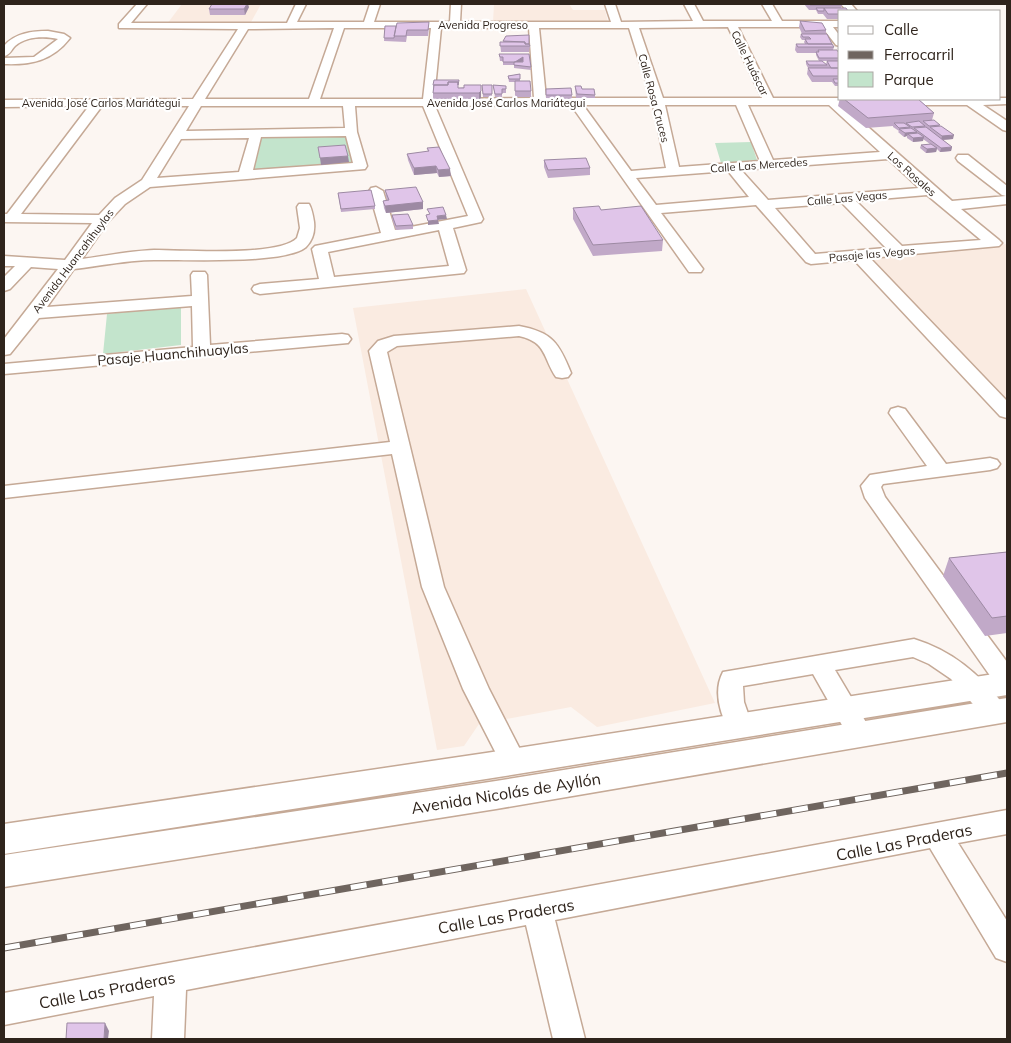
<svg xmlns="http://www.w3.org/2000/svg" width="1011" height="1043" font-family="Mulish,sans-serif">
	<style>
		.built { fill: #faebe1 }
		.green { fill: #c3e4cc }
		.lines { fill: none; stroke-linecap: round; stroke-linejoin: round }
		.minor-casing { stroke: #c5a996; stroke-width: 3 }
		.major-casing { stroke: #c5a996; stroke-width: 3 }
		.minor { fill: #fff; fill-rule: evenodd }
		.major { fill: #fff; fill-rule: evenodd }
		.rail-casing { stroke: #6f655f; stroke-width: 7 }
		.rail { stroke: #fff; stroke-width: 5; stroke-dasharray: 16; stroke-linecap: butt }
		.wall { fill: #c1a9c8 }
		.shaded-wall { fill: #9d8aa3 }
		.building { fill: #e0c5e9; stroke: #9d8aa3 }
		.labels { text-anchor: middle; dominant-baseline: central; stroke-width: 4.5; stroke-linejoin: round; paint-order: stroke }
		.far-street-label { font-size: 11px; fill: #2f241c; stroke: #fff }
		.street-label { font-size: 14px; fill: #2f241c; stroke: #fff }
		.near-street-label { font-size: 16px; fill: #2f241c; stroke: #fff }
	</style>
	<rect width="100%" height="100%" fill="#fcf6f2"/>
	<path class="built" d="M182,4H261L250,24H167Z
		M494,4H569L573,10H605L608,22H493Z
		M1007,244V406L867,257Z
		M526,289L715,703L597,727L571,707L479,724L464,746L437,750L353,308Z"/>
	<path class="green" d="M347,133L353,164L252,173L261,135Z
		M751,142L757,160L721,163L715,143Z
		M181,306V345L103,354L107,314Z"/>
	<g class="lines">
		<defs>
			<path id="minor" d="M137,4H147L131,23H287L296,4H306L297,22H364L370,4H380L374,22H450L451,4H461L460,22H611L605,4H615L621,22L693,21L684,4H694L703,21H772L762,4H772L782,21H840V27H833L840,36V46L836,45L822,27H738L773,98H1007V104L983,105L1007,121V131L1003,130L967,105H843L952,201L1006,196L1002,195L958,161L956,158L958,155H968L1007,186V204L961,209L999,240L1002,243L999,246L870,258L1007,401V418L1000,416L854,260L811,264L806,262L756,205L661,213L703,269L701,272H689L571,105L435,106L483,219L481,222L453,228L466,270L464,273L260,294L254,292L252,289L254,286L260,284L319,279L312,249L315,246L381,233L369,191L371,188L376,187L383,191L395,230L468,216L423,106H355L357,132L367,166L365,169L150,187L125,204L108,222L82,259C105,256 130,251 154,250C182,250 279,257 297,238L300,228L297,207L299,204H309C312,209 313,216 314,222C315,231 313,240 306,247C284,265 185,259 154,260C128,260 100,266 74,269L47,307L192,296L191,275L193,272H205L207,275L210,345L342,334L348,335L351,339L348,343L4,374V364L193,347L192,306L39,318L10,354L4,355V339L58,269L31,267L10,289L4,291V277L15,266H4V256L65,260L92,223L4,222V214H7L89,106L4,107V100L193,99L238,29L119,28V24ZM728,27L762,98H663L639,28ZM334,28L309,99H205L248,29ZM344,28H431L423,99H320ZM441,28H529L534,98L434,99ZM539,28H629L651,98H546ZM583,105H653L666,168L631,171ZM665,105H736L760,161L679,167ZM748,105H829L880,152L773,160ZM102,106H189L142,180L115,198L99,215L21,214ZM201,106H343L345,128L186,131ZM346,136L353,163L253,170L261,137ZM249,138L239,172L157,178L181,139ZM888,159L919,188L768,200L741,170ZM728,171L749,197L656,205L636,178ZM927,195L981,240L902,246L856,201ZM842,203L886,248L815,254L775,208ZM439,230L449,266L334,277L328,252Z
				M841,4H851L857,11H847Z
				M48,31L64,34L70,38C52,61 31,65 4,64V58L34,57L58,39C45,36 26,36 15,46C11,50 10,55 4,56V46C15,33 32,31 48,31Z
				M519,326C552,332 559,343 571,373L568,377L562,378L556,377C543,358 547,342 519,336L397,346L387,352L444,587L489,689L526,761L522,769L513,772L504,769L463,689L422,587L392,454L4,498V486L390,442L369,351L378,341L394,336Z
				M898,407L905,409L946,464L990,458L997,460L1000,464L997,468L990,470L883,484L881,487L885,497L1007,662V689L998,687L865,498L861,486L870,475L927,466L889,413L891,409Z
				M914,639C953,651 979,674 1004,705L1007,711L1004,719L995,722L986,719L951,679L929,664L913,657L835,670L873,734L869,741L860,744L851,741L813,674L743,686L744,702L752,725L748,732L739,735L730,732C720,714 713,691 723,672Z
				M1007,810V834L958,843L1007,921V962L996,958L930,848L555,920L585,1039H553L526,925L186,990L184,1039H152L154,996L4,1025V993Z"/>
			<path id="major" d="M1007,672V695L486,779L4,854V824L486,753Z
				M1007,698V722L496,809L4,887V855L496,781Z"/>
		</defs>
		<use href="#minor" class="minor-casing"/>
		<use href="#major" class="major-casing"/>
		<use href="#minor" class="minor"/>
		<use href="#major" class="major"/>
		<defs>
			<path id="rail" d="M4,948L1007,773"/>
		</defs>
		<use href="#rail" class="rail-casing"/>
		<use href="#rail" class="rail"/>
	</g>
	<path class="wall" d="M804,4H841L842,5L840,11V19H827L823,14H818L816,10H809Z
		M249,7L245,15H210L209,9Z
		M800,21L826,30V34L834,47L833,50L840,55V86H835L832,82H812L807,74L808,68L806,64V61L826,64L827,61H819L816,55V53H797L795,50L796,44H805L804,42L805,40H802L800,37L801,34H802L799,27Z
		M385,26L429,28L428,36H407L406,42L384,41Z
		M506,36L530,46L529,52H501L500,42H503Z
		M499,54H529L531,70L514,68V65H503V61H500Z
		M520,74V81L531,91V97H515V82H509L508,76Z
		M433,85L458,88L481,85V98L479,99H433Z
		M482,85H492V97H483Z
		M493,85L506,86V93H502V97H495Z
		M575,86L595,95V98H576Z
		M546,89L572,95V98L569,99L546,98Z
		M840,98V99H918L934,113L932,120L940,126L953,139L943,140L952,147L951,151L940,152L937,149L936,152L926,153L920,148L921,145L930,144L923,139V141L913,142L907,138V136L904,137L898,132L899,131L893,127V126L866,128L838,106Z
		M427,148L451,176L439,177L437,173L414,175L408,160L407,154L428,152Z
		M544,160L590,168V175L548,178L544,167Z
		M385,190L423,202V209L386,213L384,208L383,201L387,200L386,197Z
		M338,193L375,206V209L341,212Z
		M573,208L601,210L663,240L662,251L593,256L573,219Z
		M392,215L413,225V229L396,230L392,219Z
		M1007,552V633L985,636L943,576L949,558Z"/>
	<path class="shaded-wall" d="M247,4H248L249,7L245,15L244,9Z
		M523,57V61L515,65V62Z
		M481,85V98L479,99V93Z
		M917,132L916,135L908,134L907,136L904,137L905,133Z
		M954,135L953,139L941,140L942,136Z
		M924,137L923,141L913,142V138Z
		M952,147L951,151L940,152L941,148Z
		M937,148L936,152L926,153L927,149Z
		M348,156L349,162L321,165L320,158Z
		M436,166L437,173L414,175V168Z
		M450,169L451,176L439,177L438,170Z
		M423,202V209L386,213L385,206Z
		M446,215L447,219L437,220V216Z
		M438,220L439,224L428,225V221Z
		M105,1023L109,1031L108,1039H104Z"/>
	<path class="building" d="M212,4H247L244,9H209Z
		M809,4H841L842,5H810Z
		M816,8H824V11H818Z
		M824,8H846L848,11H840V14H828Z
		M800,21L822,23L826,30L805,31Z
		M429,22L428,30H407L406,36H394L397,23Z
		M385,26H396L394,38H384Z
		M801,34H827L832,44H808L805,39H811L809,37H803Z
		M529,35V44H525V42L503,41L506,36Z
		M500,42H525V44H529L530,46H500Z
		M796,44H832L834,47H798Z
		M818,50H837L840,55V58H819L816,52H819Z
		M499,54H529L531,67L514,65V62H523V57L515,62H503V57H500Z
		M806,61H822L827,65H809Z
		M827,61H840V68H831Z
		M808,68H840V76H813Z
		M520,74V79H509L508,76Z
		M833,79H840V83H835Z
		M434,80H459L458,85V82H448V85H433Z
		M515,81H530L531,91H515Z
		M448,82H458V88H464V85H481V91L479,93H433L434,85H448Z
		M482,85H492V94H483Z
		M493,85L506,86V89H502V94H495Z
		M575,86H581L582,89H594L595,95L577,94Z
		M571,88L572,95H546V89Z
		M844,99H918L934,113L868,118Z
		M934,120L940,125L929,126L923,121Z
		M919,121L925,126L912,127L906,123Z
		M894,123H904L910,127L899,128Z
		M941,126L954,135L942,136L930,127Z
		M926,127L952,147L941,148L914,128Z
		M911,128L917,132L905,133L899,129Z
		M918,133L924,137L913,138L908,134Z
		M931,144L937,148L927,149L921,145Z
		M345,145L348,156L320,158L318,147Z
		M439,147L450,169L438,170L436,166L414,168L407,154L429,151L427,148Z
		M586,158L590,168L548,170L544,160Z
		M416,187L423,202L385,206L383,201L389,200L385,190Z
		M371,190L375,206L341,209L338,193Z
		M599,206L601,210L641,206L663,240L593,245L573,208Z
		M443,207L446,215L437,216L438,220L428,221L426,215L430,214L427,209Z
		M408,214L413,225L396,226L392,215Z
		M1007,552V616L992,618L949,558Z
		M67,1023H105L104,1039H66Z"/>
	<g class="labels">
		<g class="far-street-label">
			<text x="483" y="25">Avenida Progreso</text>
			<text transform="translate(750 63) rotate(64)">Calle Huáscar</text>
			<text transform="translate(654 98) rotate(75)">Calle Rosa Cruces</text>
			<text x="101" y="103">Avenida José Carlos Mariátegui</text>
			<text x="506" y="103">Avenida José Carlos Mariátegui</text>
			<text transform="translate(759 165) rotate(-4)">Calle Las Mercedes</text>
			<text transform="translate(912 174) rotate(42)">Los Rosales</text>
			<text transform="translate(847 198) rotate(-5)">Calle Las Vegas</text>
			<text transform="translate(872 254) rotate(-5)">Pasaje las Vegas</text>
			<text transform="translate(73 261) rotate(-53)">Avenida Huancahihuylas</text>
		</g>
		<g class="street-label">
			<text transform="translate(173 354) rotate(-5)">Pasaje Huanchihuaylas</text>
		</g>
		<g class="near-street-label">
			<text transform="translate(506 793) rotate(-9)">Avenida Nicolás de Ayllón</text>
			<text transform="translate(904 842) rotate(-11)">Calle Las Praderas</text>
			<text transform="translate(506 916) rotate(-10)">Calle Las Praderas</text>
			<text transform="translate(107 990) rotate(-11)">Calle Las Praderas</text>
		</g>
	</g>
	<rect width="1011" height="1043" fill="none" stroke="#2f241c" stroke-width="10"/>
	<rect x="838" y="10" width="162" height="90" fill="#ffffff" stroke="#aca7a4"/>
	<rect x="848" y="26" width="25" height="8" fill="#ffffff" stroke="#aca7a4"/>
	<text x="884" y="35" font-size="15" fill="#2f241c">Calle</text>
	<rect x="848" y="51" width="25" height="8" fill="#6f655f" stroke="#aca7a4"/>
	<text x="884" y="60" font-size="15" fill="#2f241c">Ferrocarril</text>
	<rect x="848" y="72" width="25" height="15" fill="#c3e4cc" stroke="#aca7a4"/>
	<text x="884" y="85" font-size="15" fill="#2f241c">Parque</text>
</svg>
